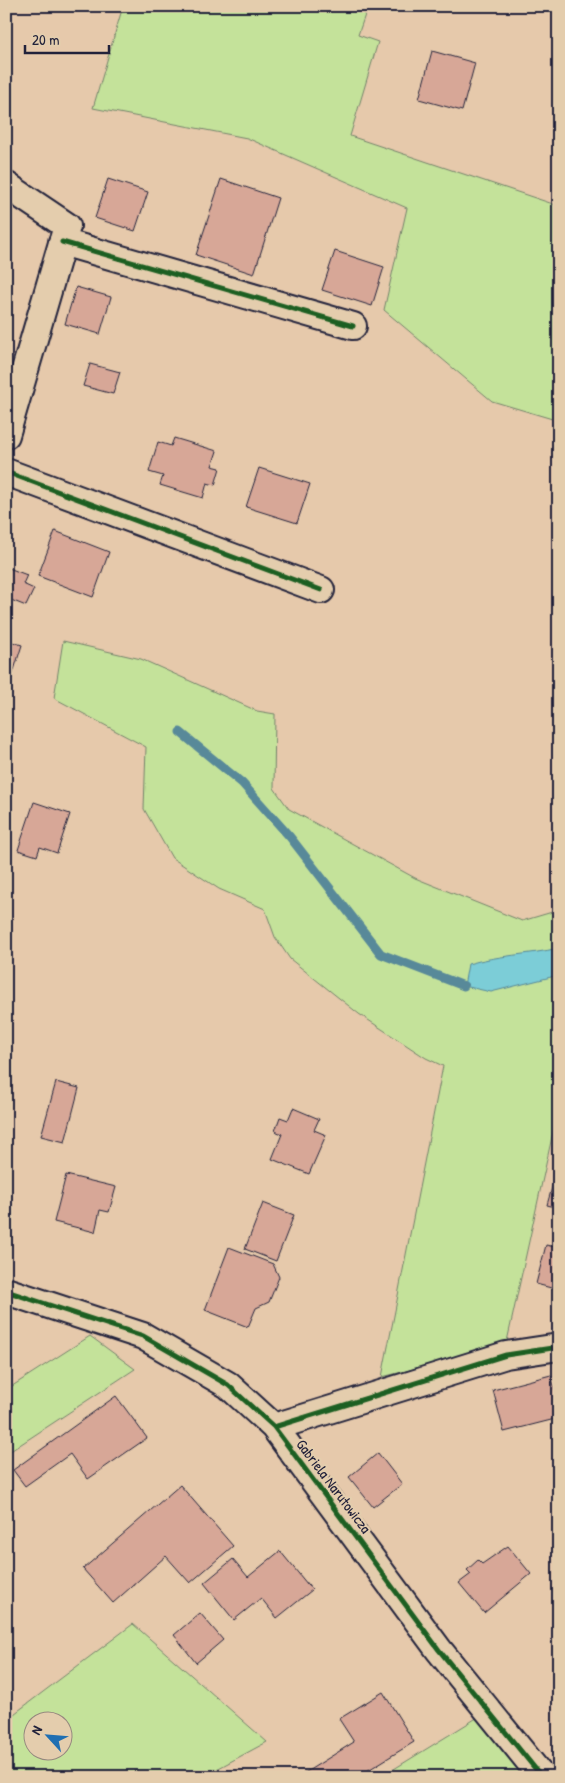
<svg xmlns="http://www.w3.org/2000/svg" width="565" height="1783" font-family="'Patrick Hand',sans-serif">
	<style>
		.green { fill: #c4e29a; stroke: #73826a; fill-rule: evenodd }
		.water { fill: #7ccdd7; stroke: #588999 }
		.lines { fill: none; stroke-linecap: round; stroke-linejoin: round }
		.stream { stroke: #588999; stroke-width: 9 }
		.building { fill: #d7a797; stroke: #22223b }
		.minor-casing { stroke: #22223b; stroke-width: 30 }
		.minor { stroke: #e4cdad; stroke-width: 26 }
		.cycleway-casing { stroke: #e4cdad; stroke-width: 8 }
		.cycleway { stroke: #1b5e20; stroke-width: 5 }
		.labels { text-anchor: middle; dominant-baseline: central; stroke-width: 4.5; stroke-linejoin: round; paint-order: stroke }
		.street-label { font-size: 15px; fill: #22223b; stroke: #e4cdad }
	</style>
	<rect width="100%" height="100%" fill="#e6c9ab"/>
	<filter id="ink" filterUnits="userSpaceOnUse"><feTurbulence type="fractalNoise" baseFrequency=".02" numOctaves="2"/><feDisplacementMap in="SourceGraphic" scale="10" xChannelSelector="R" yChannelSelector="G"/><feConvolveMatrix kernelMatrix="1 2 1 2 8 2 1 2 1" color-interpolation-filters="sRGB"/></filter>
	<g filter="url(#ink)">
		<path class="green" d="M123,6H368L358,35L378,42L350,136L559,206V421L492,401L384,310L407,208L247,138L93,108Z
			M63,641L141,659L257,711L275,714L274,788L289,809L415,878L522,921L559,910V1114H557L506,1346L382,1377L443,1066L426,1058L359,1014L290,959L275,937L265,909L219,889L172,858L144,809L146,747L54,698Z
			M90,1336L135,1369L6,1454V1390Z
			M133,1624L267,1742L202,1777H6V1720ZM62,1720V1750H32V1720Z
			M488,1711L542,1777H381Z"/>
		<path class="water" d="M559,948V975L491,992L464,986L468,964C498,955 529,955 559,948Z"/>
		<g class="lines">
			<path class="stream" d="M180,732L242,783L290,837L381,954L464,986"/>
		</g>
		<path class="building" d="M432,51L475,63L462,111L419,99Z
			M108,179L148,192L135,231L95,218Z
			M221,179L278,198L254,274L196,255Z
			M335,251L384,267L372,306L322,290Z
			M76,287L111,297L100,334L65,324Z
			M90,364L120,372L113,394L83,386Z
			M174,438L217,451L212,466L220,468L215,485L207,483L203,498L160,485L163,476L149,472L158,442L171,446Z
			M259,468L310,484L297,523L246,507Z
			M55,531L109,552L93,597L38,576Z
			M6,567L27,575L23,584L34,589L26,606L6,598Z
			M6,640L22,645L7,692H6Z
			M34,802L70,814L57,853L40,847L37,856L18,850Z
			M56,1082L79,1088L65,1142L41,1136Z
			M293,1108L319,1119L314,1130L326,1135L309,1174L272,1159L282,1134L275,1131L280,1117L288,1120Z
			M558,1166L559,1167V1208L547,1205Z
			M66,1175L116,1187L109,1212L100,1210L95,1232L54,1222Z
			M263,1203L294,1215L276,1261L245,1249Z
			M546,1245L559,1248V1290L536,1284Z
			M229,1247L273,1264L279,1277L269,1302L256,1308L248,1327L205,1310Z
			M551,1375L559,1404V1418L504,1432L493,1390Z
			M116,1396L147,1438L88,1479L70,1454L25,1486L13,1470Z
			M378,1453L402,1484L373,1507L349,1477Z
			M180,1485L233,1546L190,1583L166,1556L113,1603L83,1569Z
			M508,1546L531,1574L484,1613L459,1583L471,1574L467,1570L478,1560L482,1564Z
			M280,1551L312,1590L277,1618L261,1598L234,1620L204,1583L233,1559L248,1577Z
			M200,1613L223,1640L196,1663L174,1635Z
			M383,1692L414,1742L357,1777H305L303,1774L354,1742L339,1719Z"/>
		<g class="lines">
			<defs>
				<path id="minor" d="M6,185L67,226L6,435
					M62,242L353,326
					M6,472L321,590
					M6,1291L143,1336L228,1385L274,1427L439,1650L542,1777
					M274,1427L506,1355L559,1347"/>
			</defs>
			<use href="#minor" class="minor-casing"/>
			<use href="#minor" class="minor"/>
			<defs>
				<path id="cycleway" d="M62,242L353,326
					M6,472L321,590
					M6,1291L143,1336L228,1385L274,1427L439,1650L542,1777
					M274,1427L506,1355L559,1347"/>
			</defs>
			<use href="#cycleway" class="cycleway-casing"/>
			<use href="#cycleway" class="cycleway"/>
		</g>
	</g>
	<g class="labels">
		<g class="street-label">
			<text transform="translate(334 1486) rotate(53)">Gabriela Narutowicza</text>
		</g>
	</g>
	<rect width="565" height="1783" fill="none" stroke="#e4cdad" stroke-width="25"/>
	<rect x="12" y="12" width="540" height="1758" fill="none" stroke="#22223b" stroke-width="2" filter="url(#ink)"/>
	<g transform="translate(48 1736) rotate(296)"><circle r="24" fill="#e4cdad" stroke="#96897f"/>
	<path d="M0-4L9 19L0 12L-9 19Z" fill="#1f6fb2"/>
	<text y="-8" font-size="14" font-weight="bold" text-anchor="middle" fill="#22223b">N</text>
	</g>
	<path d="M25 45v8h84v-8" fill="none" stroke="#22223b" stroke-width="2.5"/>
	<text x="32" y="45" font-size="15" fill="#22223b" stroke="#e4cdad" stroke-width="4" paint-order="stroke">20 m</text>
</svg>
